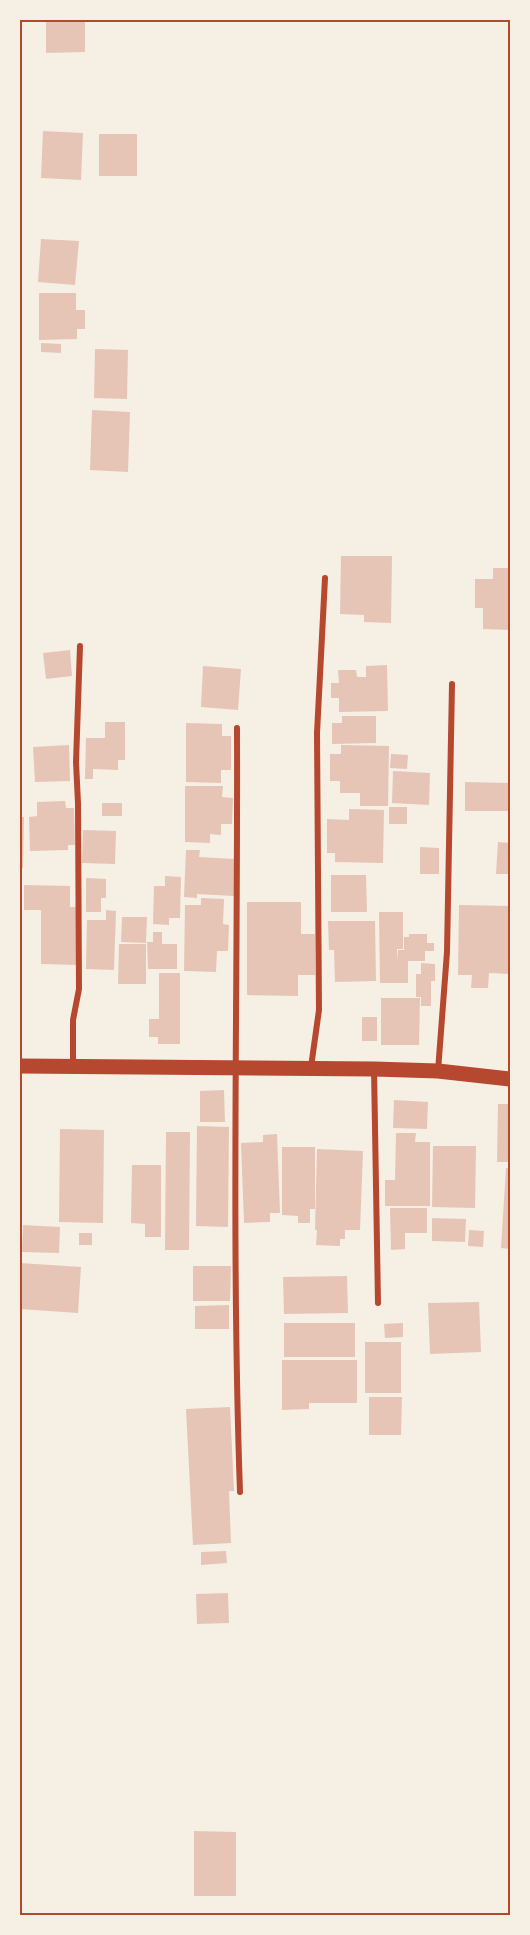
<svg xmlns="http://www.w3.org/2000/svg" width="530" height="1935" font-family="'PT Serif',serif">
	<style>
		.building { fill: #e6c5b7 }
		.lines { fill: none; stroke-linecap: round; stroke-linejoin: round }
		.minor { stroke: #b5482f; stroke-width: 6 }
		.primary { stroke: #b5482f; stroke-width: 15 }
		.neatline { fill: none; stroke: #b5482f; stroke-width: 2 }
	</style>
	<rect width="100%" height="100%" fill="#f6efe4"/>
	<path class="building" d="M46,20H85V52L46,53Z
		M43,131L83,133L81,180L41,178Z
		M99,134H137V176H99Z
		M41,239L79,241L75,285L38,282Z
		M39,293H76V310H85V329H77V339L39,340Z
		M41,343L61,344V353L41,352Z
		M95,349L128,350L127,399L94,398Z
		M92,410L130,412L128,472L90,470Z
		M341,556H392L391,623L364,622V615L340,614Z
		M493,568H510V630L483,629V608H475V579H493Z
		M70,650L72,676L46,679L43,653Z
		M387,665L388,711L339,712V698H331V683H339L338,670H356L357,677H366V666Z
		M203,666L241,669L238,710L201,707Z
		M342,716H376V743L332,744V723H342Z
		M105,722H125V760H118V770L93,769V779H85L86,738H105Z
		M186,723L222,724V736H231V770H221V783L186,782Z
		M69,745L70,781L35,782L33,747Z
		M341,745L389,746L388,806H360V793H340V781H330V754H341Z
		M391,754L408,755L407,769L390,768Z
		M393,771L430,773L429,805L392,803Z
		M465,782L510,783V811H465Z
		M185,786H223L222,797L233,798L232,824H221V835L210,834V843L185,842Z
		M65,801L66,808H74L75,845H68V850L30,851L29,817L37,816V802Z
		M102,803H122V816H102Z
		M389,807H407V824H389Z
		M349,809L384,810L383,863L335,862V853H327V819L349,820Z
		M20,817H24L23,868H20Z
		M83,830L116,831L115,864L82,863Z
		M498,842L510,843V874H496Z
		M420,847L439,848V874H420Z
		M186,850H200L199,857L235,859L234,896L197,894V898L184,897Z
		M331,875H366L367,912H331Z
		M165,876L181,877L180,918H169V925L153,924L154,886H165Z
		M86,878L106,879V898H101V912H86Z
		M24,885L70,886V907H76V965L41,964V910H24Z
		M201,898L224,899L223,924L229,925L228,951H217L216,972L184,971L185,905H201Z
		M247,902H301V934H315V975H298V996L247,995Z
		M459,905L510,906V974L489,973L488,988H471L472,975H458Z
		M106,910L116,911L114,970L86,969L87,920H106Z
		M379,912H403V949H397V961L398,950H404V937H409V934H427V943H434V951H425V961H408V983H380Z
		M122,917H147L146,943L121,942Z
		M328,921H375L376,981L335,982L334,950H329Z
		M153,932H162V944H177V969H148L147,942H153Z
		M119,944H146V984H118Z
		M421,963L435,964V981H431V1006H421V997H416V974H421Z
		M159,973H180V1044H158V1037H149V1019H159Z
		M381,998H420L419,1045H381Z
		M362,1017H377V1041H362Z
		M224,1090L225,1122H200V1091Z
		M394,1100L428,1102L427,1129L393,1128Z
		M498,1104H510V1162H497Z
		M197,1126L229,1127L228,1227L196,1226Z
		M60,1129L104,1130L103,1223L59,1222Z
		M166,1132H190L189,1250H165Z
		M396,1133H416L415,1142H430V1206H385V1180H395Z
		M277,1134L280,1213H270V1222L244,1223L241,1143L263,1142V1135Z
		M433,1146H476L475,1208L432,1207Z
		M282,1147H315V1209H310V1223H298V1216L282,1215Z
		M317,1149L363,1151L360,1230H345V1239H340V1246L316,1245L317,1230H315Z
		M132,1165H161V1237H145V1224L131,1223Z
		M506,1168H510V1249L501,1248Z
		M390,1208H427V1233H405V1249L391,1250Z
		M432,1218L466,1219L465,1242L432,1241Z
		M23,1225L60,1227L59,1253L22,1252Z
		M469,1230L484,1231L483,1247L468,1246Z
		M79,1233H92V1245H79Z
		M20,1263L81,1267L78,1313L20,1309Z
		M193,1266H231L230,1301H193Z
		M347,1276L348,1313L284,1314L283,1277Z
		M479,1302L481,1352L430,1354L428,1303Z
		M229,1305V1329H195V1306Z
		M284,1323H355V1357H284Z
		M403,1323V1337L385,1338L384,1324Z
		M365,1342H401V1393H365Z
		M282,1360H357V1403H309V1409L282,1410Z
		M369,1397H402L401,1435H369Z
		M230,1407L234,1491H229L231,1543L193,1545L186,1409Z
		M226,1551L227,1563L201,1565V1552Z
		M228,1593L229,1623L197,1624L196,1594Z
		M194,1831L236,1832V1896H194Z"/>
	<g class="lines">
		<path class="minor" d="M237,728C238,982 231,1237 240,1492
			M73,1065V1020L79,989L78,803L76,762L80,646
			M311,1067L319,1010L317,733L325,578
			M374,1069L378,1303
			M438,1071L447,952L452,684"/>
		<path class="primary" d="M20,1066L374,1069L438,1071L510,1079"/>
	</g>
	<rect width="530" height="1935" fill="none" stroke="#f6efe4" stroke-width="42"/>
	<rect x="21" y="21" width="488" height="1893" class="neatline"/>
</svg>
